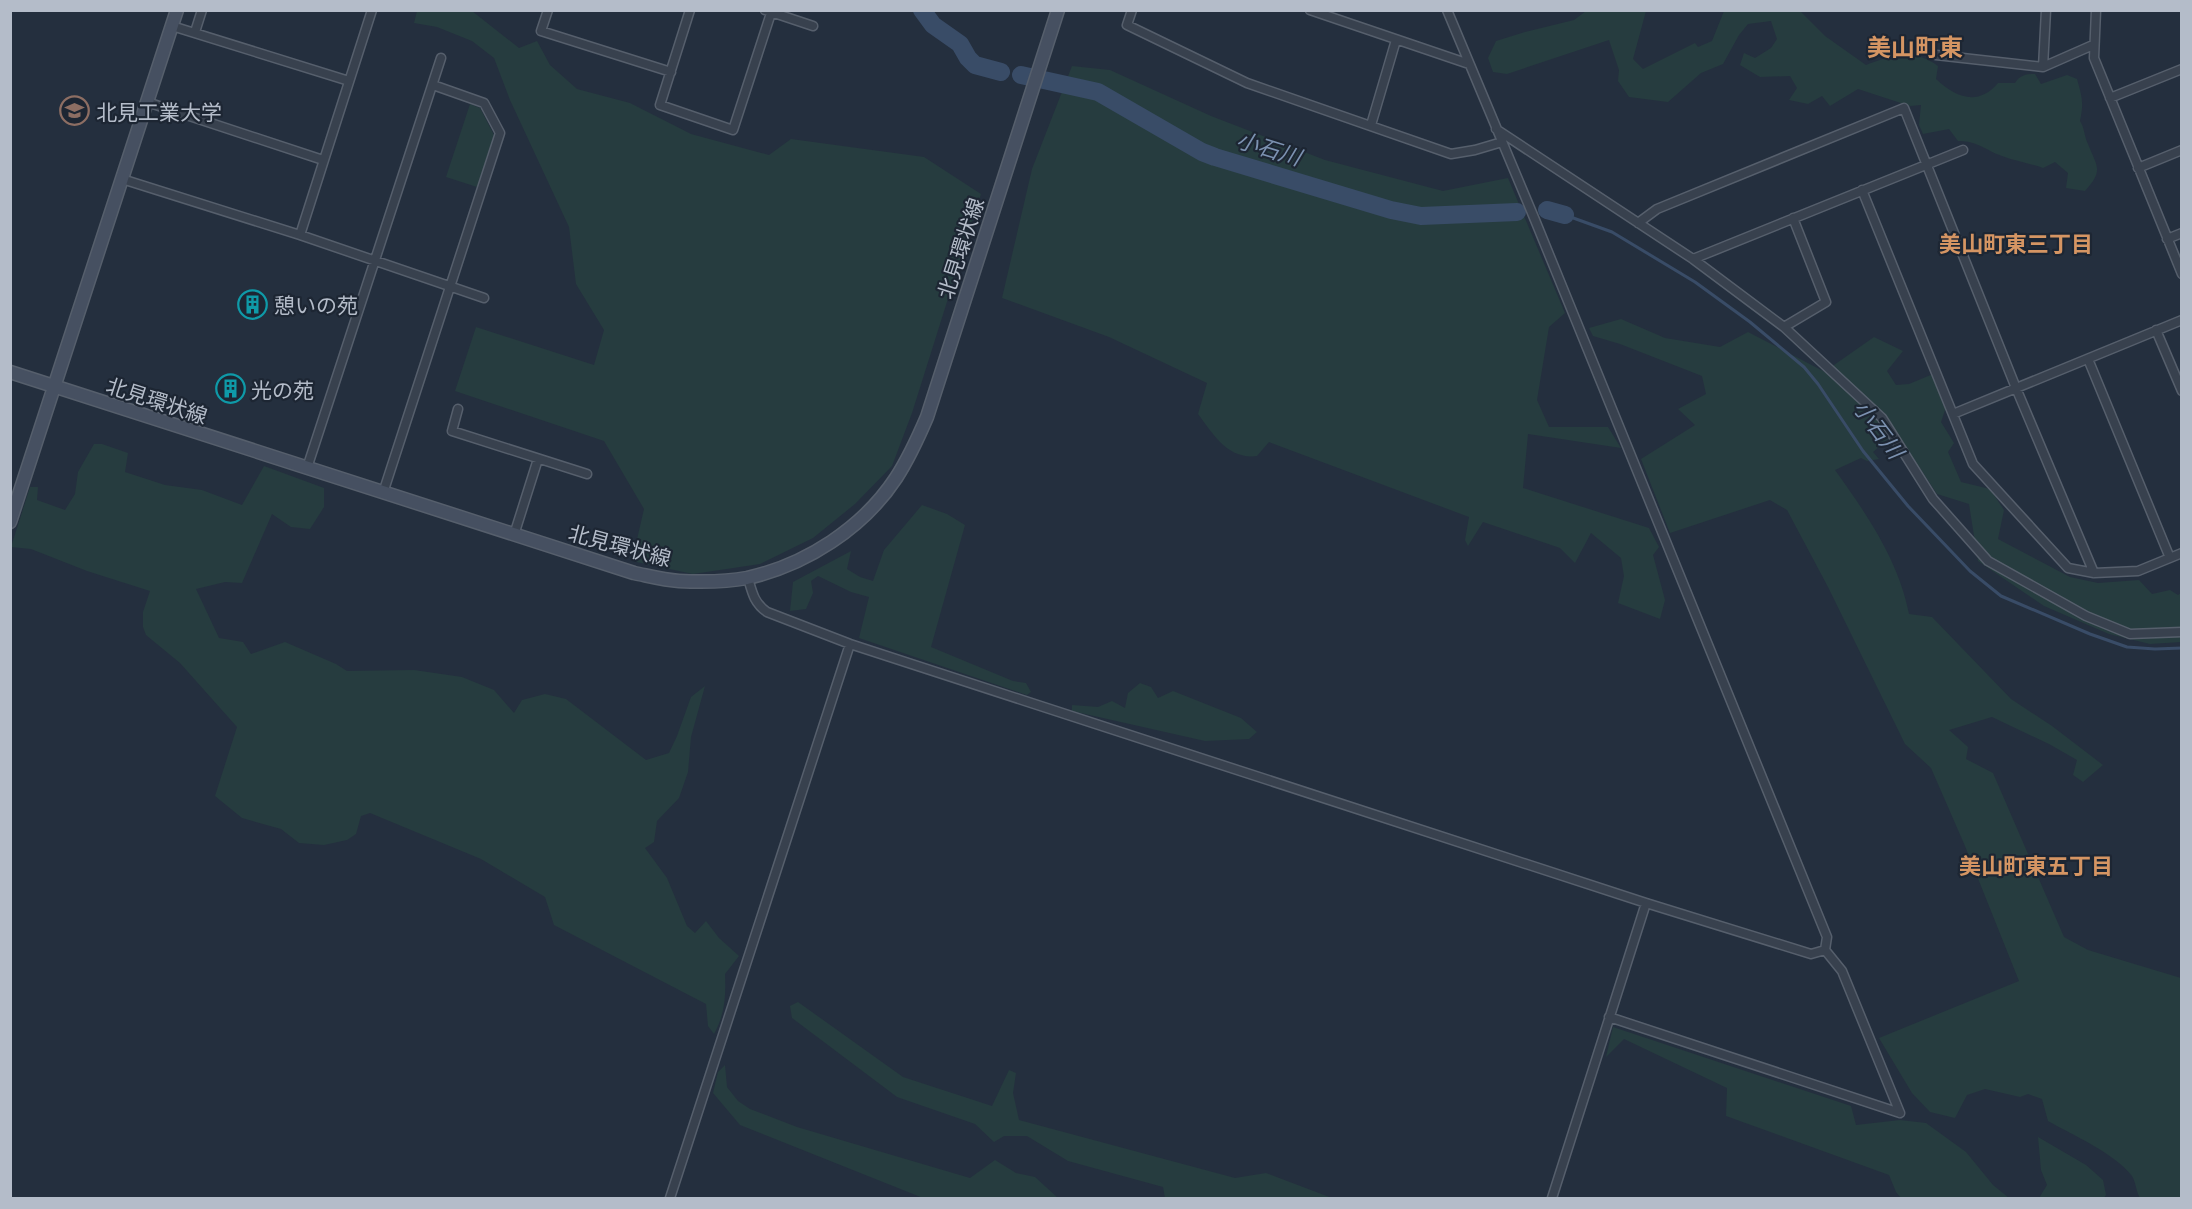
<svg xmlns="http://www.w3.org/2000/svg" width="2192" height="1209" font-family="Commissioner,'Noto Sans JP',sans-serif">
	<style>
		.green { fill: #263c3f }
		.lines { fill: none; stroke-linecap: round; stroke-linejoin: round }
		.stream { stroke: #394c67; stroke-width: 3 }
		.river { stroke: #394c67; stroke-width: 18 }
		.street-casing { stroke: #565f6c; stroke-width: 11 }
		.secondary-casing { stroke: #565f6c; stroke-width: 15 }
		.street { stroke: #38414e; stroke-width: 8 }
		.secondary { stroke: #465061; stroke-width: 12 }
		.labels { text-anchor: middle; dominant-baseline: central; stroke-width: 4.5; stroke-linejoin: round; paint-order: stroke }
		.poi-label { font-size: 21px; fill: #b4bcc9; stroke: #1d2633; text-anchor: start }
		.street-label { font-size: 21px; fill: #b4bcc9; stroke: #1d2633 }
		.water-label { font-size: 22px; font-style: italic; fill: #7c92b1; stroke: #1d2633 }
		.neighbourhood-label { font-size: 22px; font-weight: bold; fill: #d59563; stroke: #1d2633 }
		.quarter-label { font-size: 24px; font-weight: bold; fill: #d59563; stroke: #1d2633 }
	</style>
	<rect width="100%" height="100%" fill="#242f3e"/>
	<path class="green" d="M417,11H472L519,48L537,41L550,65L577,89L630,103L691,134L769,155L791,139L924,157L981,194L912,413L892,466L855,504L813,538L760,564L693,574L632,561L644,509L604,441L455,391L476,327L594,365L604,330L576,284L569,227L510,100L494,58L472,41L437,27L414,23Z
		M1586,11H1646L1633,59L1643,69L1695,43L1698,47L1712,41L1724,11L1799,10L1825,36L1866,65C1891,55 1915,48 1938,66L1936,79C1955,97 1978,107 1998,83H2015C2020,75 2026,74 2035,74L2041,84L2067,75L2077,79C2082,97 2084,103 2080,121C2085,129 2084,136 2088,144C2097,167 2104,170 2085,191L2066,188L2068,173L2055,162L2043,168C2029,163 2015,161 2002,156C1985,150 1978,141 1958,141L1949,129L1923,134L1919,125L1921,105L1910,106L1858,89L1830,106L1822,96L1808,104L1789,100L1797,88L1790,76L1760,77L1740,65L1744,53L1755,58L1771,48L1777,39L1771,21L1748,24L1739,35L1723,64L1701,73L1668,102L1629,97L1618,81L1619,70L1609,40L1507,74L1493,72L1488,58L1496,41L1525,32L1574,20Z
		M1072,66L1110,70L1211,116L1325,160L1443,191L1508,178L1565,313L1549,327L1537,400L1549,427H1608L1621,448L1528,434L1523,488L1649,528L1659,547L1653,555L1665,600L1660,619L1618,603L1624,576L1621,558L1591,533L1575,563L1560,548L1483,522L1468,546L1465,540L1469,517L1269,442L1257,456C1228,460 1213,434 1198,414L1207,383L1109,337L1002,298L1032,169Z
		M470,104L480,108L494,135L477,187L446,177Z
		M1621,319L1665,338L1720,347L1748,332L1827,373L1834,365L1874,337L1903,351L1887,371L1896,385L1909,384L1933,374L1946,407L1941,422L1954,443L1948,452L1961,482L1990,489L2004,510L1998,539L2070,577L2098,583L2139,580L2152,594L2170,590L2178,595L2181,593V642L2150,644L2109,634L2044,606L1978,561L1969,504L1937,494L1894,429L1887,440L1873,452L1879,459L1867,461L1861,458L1835,470C1866,513 1899,561 1909,614L1932,617L2011,699L2052,726L2103,765L2083,782L2073,775L2077,760L2049,744L1992,717L1949,730L1968,747L1966,759L1993,773L2064,937L2088,950L2181,978V1198H2140C2136,1192 2136,1182 2132,1176C2113,1152 2074,1136 2048,1121L2042,1099L2028,1094L2020,1097L1985,1089L1967,1095L1955,1118L1930,1112L1912,1093L1879,1038L2019,981L1965,846L1931,768L1905,744L1828,587L1787,510L1770,500L1670,533L1641,459L1695,425L1678,409L1706,394L1702,376L1620,344L1593,336L1589,328Z
		M94,444H102L128,453L125,472L165,485L202,490L242,505L264,466L324,488V507L310,529L291,527L272,514L242,583L225,582L196,589L219,638L243,642L251,654L285,642L336,664L347,671L414,670L462,677L494,690L514,713L522,700L545,694L566,699L646,760L669,753L677,736L691,697L705,686L691,737L688,772L679,798L657,821L654,842L645,848L667,878L687,926L695,933L706,921L719,938L739,956L725,974C726,996 725,1014 714,1034L708,1026L706,1004L554,925L545,897L481,859L370,813L361,816L356,834L347,840L324,845L299,843L281,829L242,818L215,796L237,727L180,663L146,635L143,627V612L150,591L87,571L31,549L11,547L30,487H38L37,500L65,510L75,494L78,472Z
		M922,505L947,514L965,525L931,647L1013,681L1026,683L1031,692L1027,695L859,638L869,597L851,592L818,576L811,581L813,593L806,609L790,611L793,582L851,551L847,569L860,577L873,581L884,550Z
		M1140,683L1151,687L1158,698L1173,691L1241,718L1257,732L1249,739L1205,741L1072,711V705L1098,707L1112,701L1125,708L1128,693Z
		M798,1002L903,1077L992,1106L1009,1070L1016,1073L1013,1093L1019,1120L1235,1178L1266,1173L1332,1198H1165L1163,1187L1068,1161L1027,1136H1004L994,1142L975,1124L897,1097L792,1018L790,1006Z
		M1613,1027L1851,1106L1856,1125L1900,1120L1926,1123L1966,1152L1993,1185L2009,1198H1901L1896,1192L1889,1175L1726,1116L1727,1088L1624,1039L1606,1057Z
		M725,1065L727,1087L738,1101L750,1109L797,1127L970,1178L995,1160L1016,1173L1035,1177L1058,1198H923L740,1125L713,1093L718,1072Z
		M2038,1137L2086,1165L2103,1180L2106,1195L2104,1198H2039L2047,1185L2041,1170Z"/>
	<g class="lines">
		<path class="stream" d="M1565,215L1612,232L1695,282L1750,322L1804,367L1818,384L1863,451L1908,506L1970,571L2001,596L2090,634L2127,647L2155,649L2182,648"/>
		<path class="river" d="M922,10L933,25L960,44L968,58L975,65L1001,72
			M1021,75L1098,92L1202,152L1215,157L1391,210L1421,216L1517,212
			M1547,210L1565,215"/>
		<defs>
			<path id="street" d="M548,10L541,31L671,72
				M690,10L660,105L733,130L772,10
				M765,10L813,26
				M1132,10L1127,25L1247,83L1451,154L1475,150L1502,142
				M1310,10L1469,64
				M1447,10L1535,220L1827,937L1825,950L1842,971L1900,1113
				M2046,10L2043,67L2093,45
				M2096,10L2094,58L2182,274
				M172,26L349,81
				M195,32L202,10
				M1936,55L2043,67
				M2110,98L2182,69
				M147,102L323,160
				M1371,125L1396,40
				M1496,129L1693,259L1784,327L1882,418L1933,499L1988,561L2086,616L2130,634L2182,632
				M2138,168L2182,150
				M122,179L300,235L484,298
				M1862,190L1973,464L2068,568L2094,573L2138,571L2182,553
				M1638,223L1657,209L1904,108L2016,388L2094,573
				M300,235L372,10
				M2167,239L2182,233
				M1693,259L1963,150
				M1784,327L1826,302L1793,218
				M2156,330L2182,391
				M2088,359L2170,558
				M458,409L452,431L587,474
				M1953,414L2182,320
				M307,468L441,58
				M383,493L500,133L484,103L433,85
				M514,535L538,459
				M748,578C752,592 754,603 767,612L850,644L1646,903L1811,954L1825,950
				M1609,1017L1900,1113
				M670,1198L850,644
				M1552,1198L1646,903"/>
			<path id="secondary" d="M10,372L634,573C649,576 664,580 679,581C701,582 726,582 747,578C806,565 863,528 896,478C909,458 918,438 927,417L1058,10
				M10,522L177,10"/>
		</defs>
		<use href="#street" class="street-casing"/>
		<use href="#secondary" class="secondary-casing"/>
		<use href="#street" class="street"/>
		<use href="#secondary" class="secondary"/>
	</g>
	<defs>
		<symbol id="university-ring" viewBox="-11 -11 22 22"><circle r="9.5" fill="#1d2633" stroke="#8d6e63" stroke-width="1.5"/><path d="M0-5L7-2L0 1L-7-2ZM-4 1L0 2.5L4 1V4Q0 6-4 4Z" fill="#8d6e63"/></symbol>
		<symbol id="building-ring" viewBox="-11 -11 22 22"><circle r="9.5" fill="#1d2633" stroke="#0f9aa8" stroke-width="1.5"/><path d="M-4-6H4V6H1V3H-1V6H-4ZM-2.5-4.3h1.7v1.8h-1.7ZM.8-4.3h1.7v1.8H.8ZM-2.5-1h1.7V.8h-1.7ZM.8-1h1.7V.8H.8Z" fill="#0f9aa8"/></symbol>
	</defs>
	<g fill-rule="evenodd">
		<use href="#university-ring" x="58" y="94" width="33" height="33"/>
		<use href="#building-ring" x="236" y="288" width="33" height="33"/>
		<use href="#building-ring" x="214" y="372" width="33" height="33"/>
	</g>
	<g class="labels">
		<g class="poi-label">
			<text x="96" y="111">北見工業大学</text>
			<text x="274" y="304">憩いの苑</text>
			<text x="251" y="389">光の苑</text>
		</g>
		<g class="street-label">
			<text transform="translate(960 248) rotate(-72)">北見環状線</text>
			<text transform="translate(157 400) rotate(18)">北見環状線</text>
			<text transform="translate(620 545) rotate(15)">北見環状線</text>
		</g>
		<g class="water-label">
			<text transform="translate(1269 148) rotate(17)">小石川</text>
			<text transform="translate(1879 429) rotate(53)">小石川</text>
		</g>
		<g class="neighbourhood-label">
			<text x="2016" y="243">美山町東三丁目</text>
			<text x="2036" y="865">美山町東五丁目</text>
		</g>
		<g class="quarter-label">
			<text x="1915" y="46">美山町東</text>
		</g>
	</g>
	<rect width="2192" height="1209" fill="none" stroke="#b4bcc9" stroke-width="24"/>
</svg>
